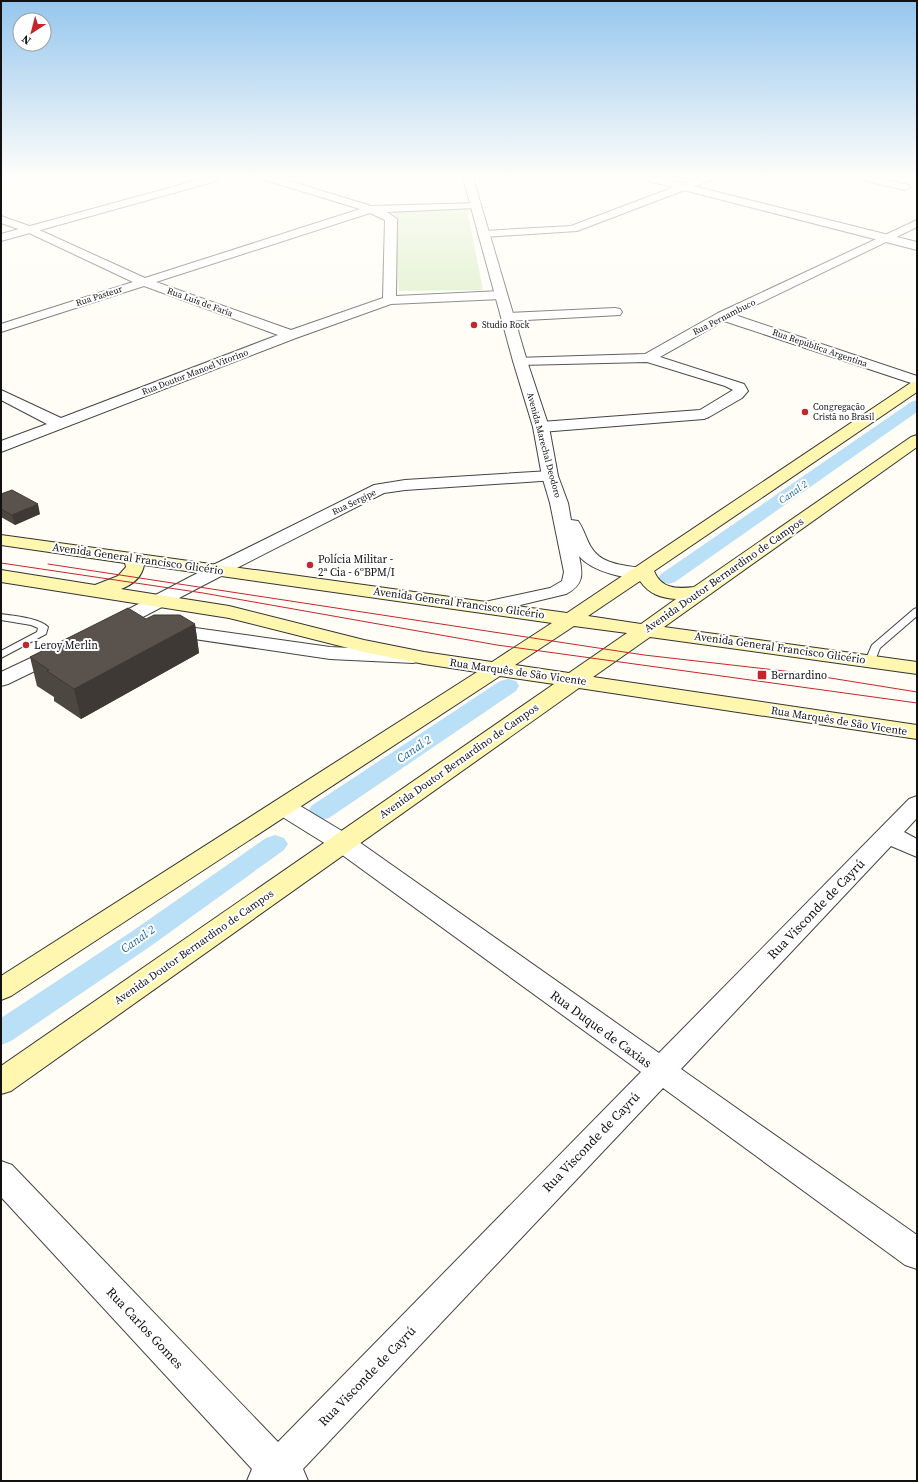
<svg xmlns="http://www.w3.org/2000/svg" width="918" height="1482" font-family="'Source Serif 4',serif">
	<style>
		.green { fill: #d5ebbd }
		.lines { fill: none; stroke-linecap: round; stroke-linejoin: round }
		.canal { fill: #b9e0f7; fill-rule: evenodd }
		.service-casing { stroke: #444; stroke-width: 2 }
		.minor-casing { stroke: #444; stroke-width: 2 }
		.tertiary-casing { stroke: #444; stroke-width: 2 }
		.secondary-casing { stroke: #333; stroke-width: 2 }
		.service { fill: #fff; fill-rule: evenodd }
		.minor { fill: #fff; fill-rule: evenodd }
		.tertiary { fill: #fff; fill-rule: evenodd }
		.secondary { fill: #fff6b0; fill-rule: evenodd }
		.tram { stroke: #c4262e; stroke-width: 1 }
		.wall { fill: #4d4742 }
		.shaded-wall { fill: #3f3936 }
		.building { fill: #5a524d; stroke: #3f3936 }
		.poi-dot { fill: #c4262e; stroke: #fff; stroke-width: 1.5 }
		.labels { text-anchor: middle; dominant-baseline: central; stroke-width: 4; stroke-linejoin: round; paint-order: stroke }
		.far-street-label { font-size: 9px; fill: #111; stroke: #fff }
		.far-poi-label { font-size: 9px; fill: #111; stroke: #fff; text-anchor: start }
		.far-water-label { font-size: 10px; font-style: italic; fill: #1768a6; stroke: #fff }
		.street-label { font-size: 11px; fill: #111; stroke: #fff }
		.poi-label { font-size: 11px; fill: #111; stroke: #fff; text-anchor: start }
		.water-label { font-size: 12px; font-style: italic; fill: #1768a6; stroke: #fff }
		.near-street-label { font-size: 13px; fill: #111; stroke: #fff }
	</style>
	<rect width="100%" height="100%" fill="#fffdf5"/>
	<path class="green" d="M467,209L483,290L399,291L394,210Z"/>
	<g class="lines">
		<path class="canal" d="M917,400V412L675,582L668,584L661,582L658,578L661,574L911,402Z
			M508,679L516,681L519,686L516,691L329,818L320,820L311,818L308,812L311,806L500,681Z
			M275,835L284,838L288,844L284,850L148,948L11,1041L1,1045V1018L128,934L266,838Z"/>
		<defs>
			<path id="service" d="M917,608V616L880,648L874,663H866L865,661L872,645L914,609Z
				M1,614C13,616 40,618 48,627L46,634L1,658V651L37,632L38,628L31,625L1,620Z"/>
			<path id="minor" d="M264,178H280L371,206L480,203L481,205L480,207L476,208L387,212L397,219L396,296L501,291L506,292L507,295L506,298L501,299L391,304L296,338L1,452V441L47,424L1,400V390L61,418L278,335L144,286L1,332V324L133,282L27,232L1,223V216L35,228L145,278L360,209L265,180ZM370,213L385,220L383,298L291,330L156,282Z
				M698,178H712L711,180L577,231L484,237L480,236L478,234L480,232L484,231L571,226Z
				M860,178H878L909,185L910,187L905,190L861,180Z
				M917,220V227L735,315L917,376V385L724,321L660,357L744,384L748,391L742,398L709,417L704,419L541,432L536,430L533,427L536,424L541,422L700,410L733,390L725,386L647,362L520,365L515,364L513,361L515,358L645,354L718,313Z
				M615,308L620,309L622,312L620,315L508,321L503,320L501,317L503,314L508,313Z
				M550,471L556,472L558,476L556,480L405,490L384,493L225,574L116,631L109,633L102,631L99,627L102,623L211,566L374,485L405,480Z
				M167,624L330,647L413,651L420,653L423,657L420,661L413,663L330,659L160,634L157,630L160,626Z
				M59,646L66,648L69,652L66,656L8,684L1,686V672L52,648Z
				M917,796V818L904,832L917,839V857L891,846L681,1069L917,1235V1269L905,1265L663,1088L303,1469L308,1481H247L252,1469L1,1197V1161L12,1165L278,1442L641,1072L334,849L276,813L272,807L276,801L284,799L292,801L352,837L659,1053L909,799Z"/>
			<path id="tertiary" d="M205,178H221L220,180L1,241V234Z
				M463,178H473L527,361L549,427L558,476L568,503L571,520L578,521C584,529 586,539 591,547C602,566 627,565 646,569L648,573L646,577C627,581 591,571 579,556C583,574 584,585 566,594L487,613L480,611L477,607L480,603L550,588L562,581L564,572L550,503L542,476L533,427L513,361Z
				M644,178H661L917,242V250L645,180Z"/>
			<path id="secondary" d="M917,381V392L654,571C661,589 677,589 694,587L911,437L917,435V447L664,627L917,662V674L650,637L593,677L917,725V739L579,688L11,1091L1,1094V1066L554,684L500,676L11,996L1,1000V976L477,672L424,664L364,652L229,618L1,582V570L95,585L118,576L126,567L125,563L1,545V535L567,613L912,382ZM144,565L552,623L492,662L424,652L364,640L229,606L121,589C132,585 142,577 144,565ZM640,581C649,594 661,598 676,599L641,624L588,616ZM574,626L627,633L569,673L515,665Z"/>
		</defs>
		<use href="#service" class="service-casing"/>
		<use href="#minor" class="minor-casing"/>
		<use href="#tertiary" class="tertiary-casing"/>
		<use href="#secondary" class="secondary-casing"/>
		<use href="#service" class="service"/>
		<use href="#minor" class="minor"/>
		<use href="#tertiary" class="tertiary"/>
		<use href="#secondary" class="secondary"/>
		<path class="tram" d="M1,563L203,593L497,645L917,703
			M48,564L644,655L793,672L917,692"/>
	</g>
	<path class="wall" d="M1,494L40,514L15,525L1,517Z
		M146,619L195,624L199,653L81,719L54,701V697L37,686L30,657Z"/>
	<path class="shaded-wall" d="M38,504L40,514L15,525L12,515Z
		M195,624L199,653L81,719L74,689Z"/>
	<path class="building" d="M12,490L38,504L12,515L1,509V494Z
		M128,608L146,619L154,615H180L195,624L74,689L47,671L49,670L30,657Z"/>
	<linearGradient id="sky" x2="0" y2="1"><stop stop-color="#95c6ee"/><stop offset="0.46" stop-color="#fffefa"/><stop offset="1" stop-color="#fffefa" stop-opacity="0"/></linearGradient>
	<rect width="918" height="385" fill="url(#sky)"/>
	<g class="poi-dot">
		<circle cx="474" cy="325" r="4"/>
		<circle cx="805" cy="412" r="4"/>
		<circle cx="310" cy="565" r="4"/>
		<circle cx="26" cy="645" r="4"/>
		<rect x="757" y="670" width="10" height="10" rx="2"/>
	</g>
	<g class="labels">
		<g class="far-street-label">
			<text transform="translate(99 296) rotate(-18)">Rua Pasteur</text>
			<text transform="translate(200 302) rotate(20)">Rua Luís de Faria</text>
			<text transform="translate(724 317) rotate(-27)">Rua Pernambuco</text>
			<text transform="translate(820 348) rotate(19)">Rua República Argentina</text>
			<text transform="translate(195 372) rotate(-21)">Rua Doutor Manoel Vitorino</text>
			<text transform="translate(544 445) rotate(75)">Avenida Marechal Deodoro</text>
			<text transform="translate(354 502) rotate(-26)">Rua Sergipe</text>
		</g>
		<g class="far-poi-label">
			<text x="482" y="325">Studio Rock</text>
			<text x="813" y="407">Congregação<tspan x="813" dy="10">Cristã no Brasil</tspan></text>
		</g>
		<g class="far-water-label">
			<text transform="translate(793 492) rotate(-35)">Canal 2</text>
		</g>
		<g class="street-label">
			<text transform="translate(138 559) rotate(8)">Avenida General Francisco Glicério</text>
			<text transform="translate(724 575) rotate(-35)">Avenida Doutor Bernardino de Campos</text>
			<text transform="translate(459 603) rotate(8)">Avenida General Francisco Glicério</text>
			<text transform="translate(780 648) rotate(8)">Avenida General Francisco Glicério</text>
			<text transform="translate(518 672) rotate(8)">Rua Marquês de São Vicente</text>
			<text transform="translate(839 721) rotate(9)">Rua Marquês de São Vicente</text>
			<text transform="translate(459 761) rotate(-35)">Avenida Doutor Bernardino de Campos</text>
			<text transform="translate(194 947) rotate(-35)">Avenida Doutor Bernardino de Campos</text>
		</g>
		<g class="poi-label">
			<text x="318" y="559">Polícia Militar -<tspan x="318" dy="13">2ª Cia - 6ºBPM/I</tspan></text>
			<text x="34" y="645">Leroy Merlin</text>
			<text x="771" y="675">Bernardino</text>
		</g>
		<g class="water-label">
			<text transform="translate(414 749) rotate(-34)">Canal 2</text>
			<text transform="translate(138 939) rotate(-35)">Canal 2</text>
		</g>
		<g class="near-street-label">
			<text transform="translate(816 909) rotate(-46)">Rua Visconde de Cayrú</text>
			<text transform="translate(601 1029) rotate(36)">Rua Duque de Caxias</text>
			<text transform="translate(591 1142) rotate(-46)">Rua Visconde de Cayrú</text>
			<text transform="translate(145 1328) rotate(47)">Rua Carlos Gomes</text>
			<text transform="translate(367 1376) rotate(-46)">Rua Visconde de Cayrú</text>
		</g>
	</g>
	<rect width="918" height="1482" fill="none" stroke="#111111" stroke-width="4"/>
	<g transform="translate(32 32) rotate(216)"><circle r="19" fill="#ffffff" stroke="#a0a0a0"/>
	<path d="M0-3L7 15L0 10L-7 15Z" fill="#c4262e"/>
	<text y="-6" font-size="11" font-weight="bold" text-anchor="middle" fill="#111111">N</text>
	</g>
</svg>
